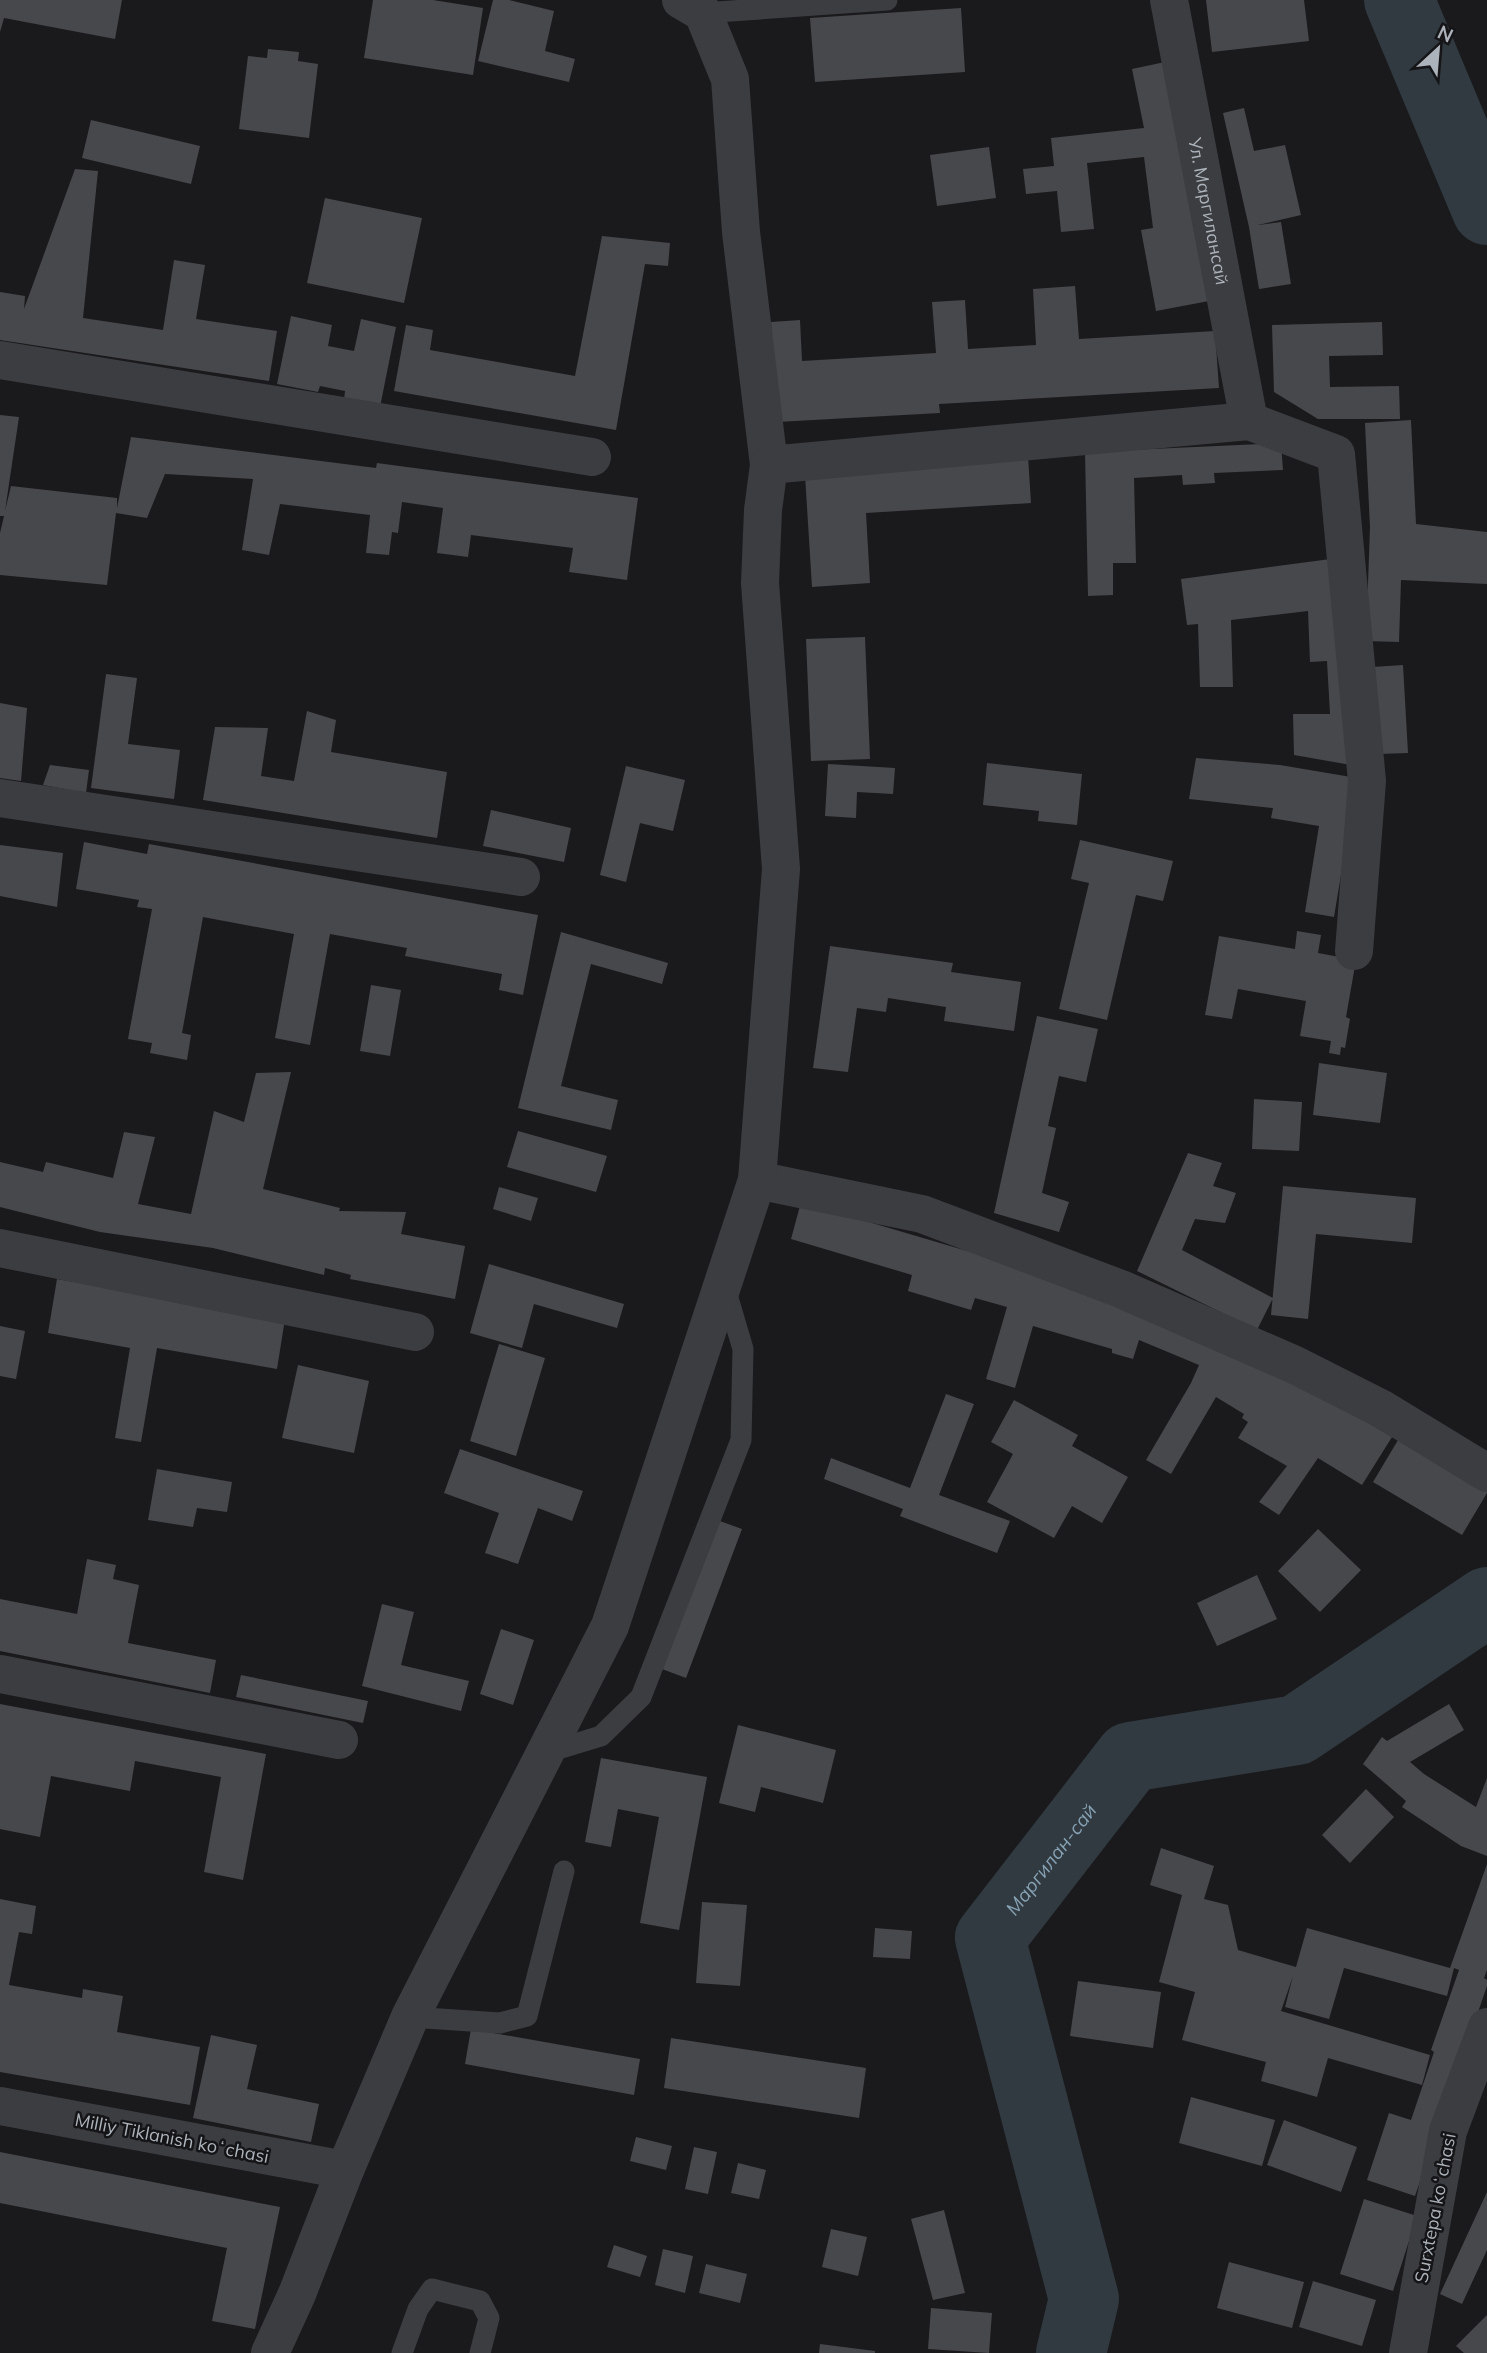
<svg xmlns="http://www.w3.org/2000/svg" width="1487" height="2353" font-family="Mulish,sans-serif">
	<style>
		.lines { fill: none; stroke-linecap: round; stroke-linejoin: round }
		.river { stroke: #303a40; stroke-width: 70 }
		.building { fill: #47484c }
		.lane { stroke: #3b3d41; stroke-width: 21 }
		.street { stroke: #3b3d41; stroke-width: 38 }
		.labels { text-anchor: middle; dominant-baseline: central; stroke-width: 5; stroke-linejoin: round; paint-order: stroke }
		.street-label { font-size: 18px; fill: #adb3bb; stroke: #151517 }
		.water-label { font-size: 19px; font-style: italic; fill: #87a2b4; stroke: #151517 }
	</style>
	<rect width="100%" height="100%" fill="#1a1a1c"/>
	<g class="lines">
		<g class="river">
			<path d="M1399,0L1487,210"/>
			<path id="s1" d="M1071,2353L1084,2299L990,1938L1130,1757L1297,1730L1487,1602"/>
		</g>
	</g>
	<path class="building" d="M0,0H122L115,39L4,18L0,32Z
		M373,0H433L483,8L473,75L364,58Z
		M493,0H509L554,11L545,51L575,59L569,82L478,61Z
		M1206,0H1304L1309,41L1212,52Z
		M961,8L965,72L815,82L810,18Z
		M268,49L299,52L298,61L318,64L309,138L239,129L248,56L267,58Z
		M1165,62L1209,301L1156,311L1141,230L1153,228L1144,157L1087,163L1094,229L1061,232L1057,191L1026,194L1023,169L1054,166L1051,138L1144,128L1132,69Z
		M1244,108L1254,151L1285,145L1301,215L1258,225L1281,222L1291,284L1259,289L1249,227L1223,113Z
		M91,120L200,146L191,184L82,158Z
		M989,147L996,198L937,206L930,155Z
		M75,169L98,171L83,318L163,330L174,260L205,265L196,319L277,331L269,381L0,340V292L25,296L24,309Z
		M325,198L422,218L404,303L307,283Z
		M602,236L670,243L668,266L645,264L616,430L394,391L406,325L433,330L430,350L575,376Z
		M1075,286L1079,339L1215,331L1219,388L939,404L940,413L777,422L771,322L800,320L802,361L936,353L932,302L965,300L968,349L1036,345L1033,289Z
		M291,316L332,325L328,346L354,351L361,319L396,327L380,407L344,400L345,391L320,386L318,392L277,384Z
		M1382,322L1383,355L1329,356L1330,387L1399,386L1400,419H1318L1274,392L1272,325Z
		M0,415L19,417L5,511L11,486L117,498V508L131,437L376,468L377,463L638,498L627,580L569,572L573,548L471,535L468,557L437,553L443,508L402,502L398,533L392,532L389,555L366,553L370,515L280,504L269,555L242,550L253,479L165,474L147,518L116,513L107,585L0,575V533L4,516H0Z
		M1411,420L1416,524L1487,532V584L1401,580L1399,642L1366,641L1370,527L1365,423Z
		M1281,443L1283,470L1214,473L1215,483L1183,485L1182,475L1134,478L1136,563H1113V595L1088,596L1085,452Z
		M1028,456L1031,503L866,513L870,583L812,587L805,475Z
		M1338,558L1351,765L1294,755L1293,714H1330L1327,661L1310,662L1308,611L1231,620L1233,687H1200L1198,624L1187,625L1181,579Z
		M865,637L870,759L811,761L806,639Z
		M1403,665L1408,753L1378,754L1372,667Z
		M106,674L137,678L128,744L180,750L174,799L91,788Z
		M0,703L27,708L21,781L0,778Z
		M307,711L336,720L331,752L447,772L437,838L203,800L215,727L268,728L261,776L294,781Z
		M1196,758L1280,765L1357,778L1334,917L1305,912L1319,826L1271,818L1273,808L1189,799Z
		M987,763L1082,774L1077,825L1038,821L1039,811L983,805Z
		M828,764L895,768L893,794L857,792L856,818L825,816Z
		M50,765L89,770L86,793L43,785Z
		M626,766L685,780L673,831L640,823L626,882L600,875Z
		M491,810L571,828L564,862L483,846Z
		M1080,840L1173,861L1163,901L1136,895L1107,1020L1059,1009L1089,883L1071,879Z
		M84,842L147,854L149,844L538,915L523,995L499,990L502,974L405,956L407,948L330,934L310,1045L275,1038L294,934L203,917L182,1033L191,1035L187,1060L150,1053L152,1043L128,1039L152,909L137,907L139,900L76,889Z
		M0,845L63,853L57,907L0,896Z
		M1297,931L1321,935L1318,953L1356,960L1346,1017L1350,1019L1345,1048L1341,1047L1340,1055L1329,1053L1331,1041L1300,1036L1306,1001L1238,989L1232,1019L1205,1015L1219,936L1295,949Z
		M561,932L668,963L662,984L591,964L561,1086L618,1100L611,1130L518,1108Z
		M830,946L953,963L951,972L1021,982L1014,1031L944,1021L946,1007L888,998L886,1012L857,1008L848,1072L813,1068Z
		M371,985L401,990L390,1056L360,1051Z
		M1037,1016L1098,1029L1086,1082L1059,1076L1048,1126L1056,1128L1042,1193L1069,1202L1059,1232L994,1213Z
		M1319,1063L1387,1073L1380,1123L1313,1115Z
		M291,1072L263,1189L340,1208L339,1211L406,1212L401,1234L465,1246L455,1299L350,1279L351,1275L325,1268L324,1275L213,1248L100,1232L0,1207V1162L43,1172L46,1162L113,1178L124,1132L155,1137L138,1204L191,1214L214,1111L244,1122L256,1073Z
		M1254,1099L1302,1102L1299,1151L1252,1149Z
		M518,1131L607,1156L596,1192L507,1167Z
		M1188,1153L1222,1163L1213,1186L1236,1193L1225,1223L1195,1219L1182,1250L1273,1298L1257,1330L1137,1271Z
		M1283,1186L1416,1198L1412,1243L1316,1234L1308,1319L1271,1315Z
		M499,1187L538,1198L531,1221L493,1209Z
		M801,1202L1127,1298L1328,1399L1392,1437L1362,1485L1318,1458L1279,1515L1259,1502L1287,1466L1238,1438L1248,1422L1242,1418L1244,1414L1216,1397L1171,1474L1146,1460L1191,1383L1199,1365L1139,1340L1133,1359L1112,1353V1349L1033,1326L1015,1388L986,1379L1007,1307L975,1298L971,1310L908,1291L912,1275L791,1239Z
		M489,1264L624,1304L617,1328L534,1304L522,1348L470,1333Z
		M57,1279L285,1319L277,1369L157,1348L141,1442L115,1438L130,1348L48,1333Z
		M0,1326L25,1331L16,1379L0,1376Z
		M499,1344L545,1358L516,1456L470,1441Z
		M298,1365L369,1381L354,1453L282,1438Z
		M946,1394L974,1404L939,1495L1010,1521L997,1553L900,1516L903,1509L824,1479L831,1458L910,1488Z
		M1014,1400L1078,1435L1072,1446L1128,1477L1102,1523L1072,1506L1054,1538L987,1502L1013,1454L991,1442Z
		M1404,1430L1487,1478V1493L1462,1535L1373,1482Z
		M460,1449L583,1491L572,1521L538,1508L518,1564L485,1553L499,1513L444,1493Z
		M157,1469L232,1482L227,1512L197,1508L193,1527L148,1520Z
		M717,1520L742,1529L686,1678L662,1669Z
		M1318,1529L1361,1570L1320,1612L1278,1571Z
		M87,1559L116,1565L113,1579L139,1585L128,1643L216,1660L210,1693L0,1651V1599L77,1614Z
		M1257,1575L1277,1619L1217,1646L1197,1603Z
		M382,1604L414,1612L401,1665L469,1681L461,1711L362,1686Z
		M501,1629L534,1640L513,1705L480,1694Z
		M241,1675L368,1701L363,1723L236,1697Z
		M0,1704L266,1754L243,1880L204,1872L221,1777L135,1761L130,1791L51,1776L40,1837L0,1829Z
		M1449,1704L1464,1730L1410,1762L1424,1774L1476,1807L1487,1778V1856L1461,1846L1402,1807L1406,1801L1363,1764L1382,1737L1387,1741Z
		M738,1725L836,1750L823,1803L761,1787L755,1812L719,1803Z
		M601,1758L707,1777L679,1930L640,1923L659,1817L618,1809L611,1847L585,1842Z
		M1366,1789L1394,1817L1350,1863L1322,1835Z
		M1161,1848L1214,1866L1204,1899L1228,1905L1238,1950L1296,1967L1307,1928L1450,1968L1487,1864V1970L1484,1978L1487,1980V1986L1415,2196L1367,2180L1389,2113L1411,2120L1434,2052L1431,2050L1459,1970L1454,1968L1447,1996L1344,1968L1329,2019L1285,2007L1293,1976L1281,2011L1430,2055L1422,2085L1328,2058L1317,2097L1261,2081L1266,2062L1182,2040L1195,1992L1159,1982L1182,1895L1150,1885Z
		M0,1899L36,1906L32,1934L19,1932L9,1985L82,1998L83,1989L123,1996L117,2032L200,2047L190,2105L0,2072Z
		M702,1902L747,1905L740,1986L696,1983Z
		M875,1928L912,1931L910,1959L873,1957Z
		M1078,1981L1161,1992L1153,2048L1070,2036Z
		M471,2029L640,2059L634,2095L465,2064Z
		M211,2035L257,2045L247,2089L319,2104L311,2142L193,2118Z
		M671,2038L866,2068L859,2118L664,2088Z
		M1191,2097L1275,2120L1262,2166L1179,2143Z
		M1284,2120L1357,2147L1341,2192L1267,2165Z
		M636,2137L672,2146L666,2170L630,2161Z
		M694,2147L717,2152L708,2194L685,2189Z
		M0,2152L280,2207L255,2329L212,2321L227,2248L0,2203Z
		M738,2163L766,2170L759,2199L731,2193Z
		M1487,2192V2250L1462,2304L1440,2294Z
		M1364,2199L1417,2216L1393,2291L1340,2274Z
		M944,2210L965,2293L933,2300L911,2219Z
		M831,2229L867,2237L858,2276L822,2267Z
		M614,2245L647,2256L640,2277L607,2267Z
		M663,2249L693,2256L685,2293L655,2285Z
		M1229,2262L1304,2282L1292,2328L1217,2308Z
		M706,2264L747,2274L740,2303L699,2293Z
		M1313,2281L1376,2300L1362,2346L1299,2327Z
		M931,2308L992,2313L989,2353L928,2349Z
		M1487,2315V2353H1464L1456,2346Z
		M820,2344L875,2351V2353H819Z"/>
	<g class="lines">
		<path class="lane" d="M703,13L887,0
			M545,1753L601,1736L641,1697L741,1440L743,1349L725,1288
			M410,2017L500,2023L527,2016L564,1871
			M402,2353L418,2309L432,2289L480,2301L489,2318L480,2353"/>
		<g class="street">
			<path d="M681,0L703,13L730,79L741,232L769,465L1249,421L1336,454L1367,781L1354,951"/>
			<path id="s2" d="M1169,0L1249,421"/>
			<path d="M0,360L592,457"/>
			<path d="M0,798L521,877"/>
			<path d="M757,1180L922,1214L1121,1289L1295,1365L1382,1409L1487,1473"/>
			<path d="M0,1248L415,1332"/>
			<path d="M0,1674L339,1740"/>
			<path d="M0,2106L345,2170"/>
			<path d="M270,2353L297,2294L345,2170L410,2017L610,1626L757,1180L781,869L760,583L763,510L769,465"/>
			<path d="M1408,2353L1448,2131L1487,2027"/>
		</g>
	</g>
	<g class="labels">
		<g class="street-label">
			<text stroke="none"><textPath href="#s2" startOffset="215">Ул. Маргилансай</textPath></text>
			<text transform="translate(172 2138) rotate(11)">Milliy Tiklanish koʻchasi</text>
			<text transform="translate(1435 2208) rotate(-79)">Surxtepa koʻchasi</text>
		</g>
		<g class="water-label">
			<text stroke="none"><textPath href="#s1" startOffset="528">Маргилан-сай</textPath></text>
		</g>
	</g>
	<g transform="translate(1438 49) rotate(26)" stroke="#151517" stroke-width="5" paint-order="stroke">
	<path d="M0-5L12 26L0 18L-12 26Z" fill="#adb3bb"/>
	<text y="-10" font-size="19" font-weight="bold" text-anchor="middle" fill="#adb3bb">N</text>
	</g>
</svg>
